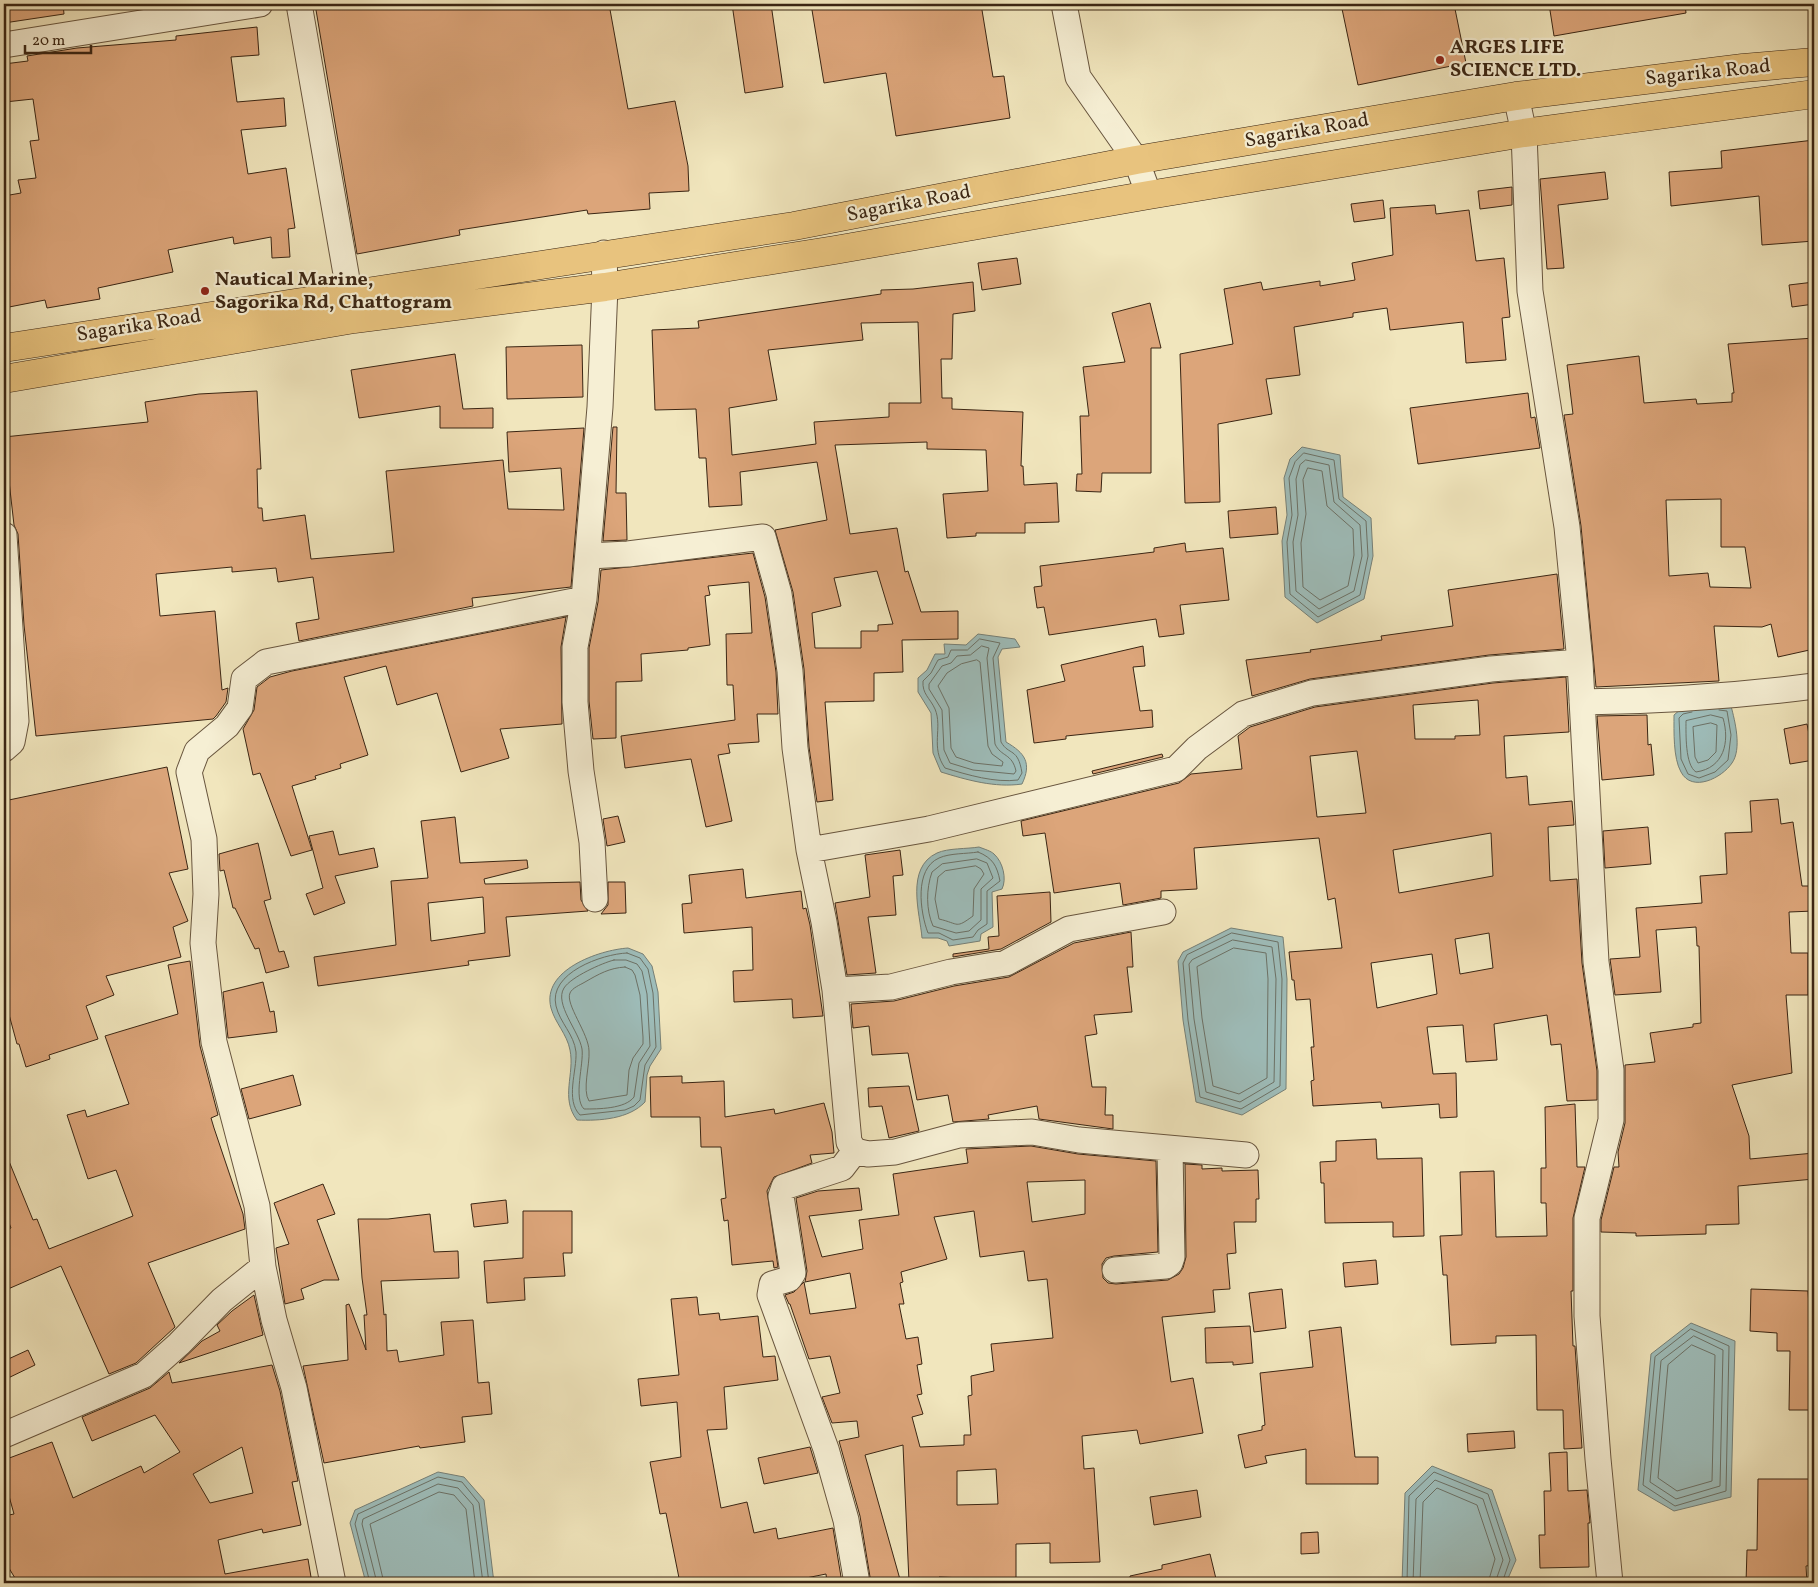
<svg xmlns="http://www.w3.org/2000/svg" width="1818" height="1587" font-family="Vollkorn,serif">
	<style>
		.water { fill: #9ebdba; stroke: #768077 }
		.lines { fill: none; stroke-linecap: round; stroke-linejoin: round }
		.shore { stroke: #6c7166; stroke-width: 1 }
		.building { fill: #dca57a; stroke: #3a2513; fill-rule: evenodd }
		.street-casing { stroke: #68553e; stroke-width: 27 }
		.primary-casing { stroke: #3a2513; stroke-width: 29 }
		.street { stroke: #f6efd4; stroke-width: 25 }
		.primary { stroke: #e8c37e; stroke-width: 28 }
		.poi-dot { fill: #8f2418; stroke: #f6efd4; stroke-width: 2 }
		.labels { text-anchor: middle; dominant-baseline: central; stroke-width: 4.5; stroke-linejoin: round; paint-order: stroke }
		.poi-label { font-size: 20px; font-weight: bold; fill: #3a2513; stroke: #f6efd4; text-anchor: start }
		.street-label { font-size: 20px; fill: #3a2513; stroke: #f6efd4 }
	</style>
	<rect width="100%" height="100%" fill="#f1e6bd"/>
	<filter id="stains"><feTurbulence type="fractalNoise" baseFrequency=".004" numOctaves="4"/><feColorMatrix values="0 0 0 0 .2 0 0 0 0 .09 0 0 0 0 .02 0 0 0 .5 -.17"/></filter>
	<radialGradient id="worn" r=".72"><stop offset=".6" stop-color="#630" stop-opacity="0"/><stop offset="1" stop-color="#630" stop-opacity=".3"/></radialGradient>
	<path class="water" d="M1302,447L1340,455L1343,497L1371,518L1373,556L1364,599L1317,623L1285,597L1282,541L1287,515L1284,478L1290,459Z
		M978,634L1015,639L1020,647L1002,649L998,657L1006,742C1025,753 1032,763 1022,784C995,788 967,780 941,772L933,753L931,713L918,692V678L927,670L935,654H945L944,644L966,645Z
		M1731,706C1735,721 1742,749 1732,763C1722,778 1692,793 1681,772C1673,758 1674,731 1674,715L1681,709Z
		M979,847C984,849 991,851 994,854C1003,862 1007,879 1002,889L992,892L993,927L981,934L980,941L949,946L947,941L938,938H922C920,913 905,868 937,853C948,848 967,849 979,847Z
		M1231,928L1283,937L1287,979L1286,1089L1242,1115L1196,1102L1183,1020L1178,961L1183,952Z
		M628,948L643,954L652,966L658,992L661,1049L650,1066L647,1075L645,1102C629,1119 600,1121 577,1120C560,1098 575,1074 570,1050C567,1034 555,1023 551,1008C541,970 599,950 628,948Z
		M1691,1323L1735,1341L1731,1497L1674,1511L1638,1490L1651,1354Z
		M1432,1466L1492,1490L1516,1560L1506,1583H1402L1405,1493Z
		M438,1472L464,1477L484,1500L494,1583H366L350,1523L355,1510Z"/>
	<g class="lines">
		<path class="shore" d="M1304,453L1334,460L1339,499L1366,521L1368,556L1360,595L1318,617L1290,594L1287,542L1292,515L1289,478L1295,462Z
			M1306,460L1329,465L1334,502L1360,525L1362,556L1354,591L1319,609L1296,591L1293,542L1298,515L1296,479L1300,465Z
			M1308,468L1322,471L1327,506L1353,529L1354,555L1348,586L1320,600L1303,587L1301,543L1306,514L1303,480Z
			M980,639L1000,643L993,658L1001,742C1009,756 1018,747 1022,773L1018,780C995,783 968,775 945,768C930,747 943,728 935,709C930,698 922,694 923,681L931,673L938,660L948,657L951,650H967Z
			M982,646L989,648L987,658L995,744C1001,757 1012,753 1016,771L1014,774L973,770L950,763L944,750L942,710L929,689V684L942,666L951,663L957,656L970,655Z
			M977,660L980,662L988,746L992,754L1003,762L1002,766L974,763L956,757L951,748L949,708L938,686L947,673L961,664Z
			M1692,712L1683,714L1679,718L1681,759L1688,774L1699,778L1715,772L1728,760L1731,735L1727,711L1719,710
			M1711,715L1723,718C1730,742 1724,768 1696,772C1685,765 1686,734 1686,721Z
			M1711,723L1717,725L1716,752L1708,760L1698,763L1695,757L1693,727Z
			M978,852C993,858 997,866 1000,881L987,891V924L978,930L973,937L953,940L939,933H928C920,912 914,869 939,858C950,853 966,854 978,852Z
			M977,859L987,863L993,878L981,889V920L969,931L956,933L933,926C926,910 926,889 932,872L942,864Z
			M976,866L981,869L984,874L974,889L973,916C955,929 960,924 939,919L935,899L938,877L945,871Z
			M1232,933L1278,942L1282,979L1280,1086L1241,1109L1200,1097L1188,1020L1183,963L1187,955Z
			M1233,940L1272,947L1276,979L1274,1082L1240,1102L1206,1092L1194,1019L1189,964L1192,960Z
			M1234,948L1266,953L1268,979L1267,1078L1239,1094L1213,1086L1202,1018L1197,967Z
			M627,953L640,958L648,969L653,993L656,1047L645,1065L640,1100L634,1106L625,1110L580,1115C565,1100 577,1071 576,1052C574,1034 560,1023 556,1006C548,973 602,954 627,953Z
			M614,960H626L637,964L642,971L647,994L650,1046L639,1063L634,1097C625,1109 598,1109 584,1109C573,1098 584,1064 582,1049C579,1031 554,1004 564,988C571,977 602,963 614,960Z
			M625,967L632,970L635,975L640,995L643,1037V1044L633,1058L629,1070L627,1095L589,1101C582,1090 590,1065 589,1051C589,1034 565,1004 570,993C572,988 580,985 585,982C599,974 609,968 625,967Z
			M1691,1329L1729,1346L1726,1491L1675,1506L1643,1485L1655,1357Z
			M1694,1336L1723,1350L1720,1486L1676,1499L1650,1482L1661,1361Z
			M1692,1345L1715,1355L1712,1481L1677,1491L1658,1478L1668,1365Z
			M370,1583L355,1524L358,1514L438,1477L462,1482L479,1503L489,1583
			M377,1583L362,1524L363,1519L438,1484L458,1488L473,1505L483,1583
			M384,1583L370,1524L439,1492L454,1495L466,1509L475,1583
			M1407,1583L1409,1496L1434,1472L1488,1494L1510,1560L1502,1583
			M1413,1583L1416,1499L1435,1480L1483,1499L1503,1560L1495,1583
			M1420,1583L1423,1502L1437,1488L1477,1505L1495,1559L1488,1583"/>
	</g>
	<path class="building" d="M4,4H63L64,14L4,23Z
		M315,4H609L628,109L675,101L688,166L689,191L649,193L650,209L588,214L587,210L459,230L460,235L357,254Z
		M732,4H771L783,87L745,93Z
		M811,4H981L993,77L1004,76L1010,118L896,136L886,73L824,83Z
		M1341,4H1454L1466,63L1358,85Z
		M1549,4H1685L1686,13L1554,36Z
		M257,27L259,55L231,57L237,102L284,98L286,126L241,130L248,174L286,168L295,228L288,229L290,257L272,258L271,237L234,244L233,237L168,250L173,272L98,288L100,299L47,308L45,300L4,308V196L21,193L18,180L36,178L30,141L39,140L33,99L5,102L4,64L28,61L27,56L77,48L176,40V36Z
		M1814,140V241L1762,245L1759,196L1671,206L1669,172L1722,168L1721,151Z
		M1605,172L1608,199L1558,205L1564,268L1547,269L1540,179Z
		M1512,187V205L1480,209L1478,191Z
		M1383,200L1385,218L1354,222L1351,204Z
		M1435,205L1436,214L1469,210L1476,261L1504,258L1510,317L1502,318L1506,360L1466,363L1463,322L1390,330L1387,308L1353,313V317L1294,327L1300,375L1266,379L1272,414L1218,424L1220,502L1185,503L1180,354L1233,344L1224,289L1261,282L1263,290L1320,281V286L1355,280L1352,263L1393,255L1390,208Z
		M1017,258L1021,284L982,290L978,263Z
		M973,282L975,311L953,314L952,359H941L942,398H952V409L1023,412L1021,466H1023L1024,485L1057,483L1059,522L1025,523V533H976V536L947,538L943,494L988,491L986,450L927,449V442L835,445L850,534L897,528L905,572L908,571L921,612L958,611V639L902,640L903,672L874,673V701L825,702L833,800L817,802L809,747L804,669L793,592L775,530L827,520L817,462L740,472L742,505L709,507L706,458H699L696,409L655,410L652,330L699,328L698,321L881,294V290L913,289ZM918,322L921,403H889V417L814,422L816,444L732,455L729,408L777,400L768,350L863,340L861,323ZM877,571L893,624L878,625V631H861V648H815L812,613L841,606L834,578Z
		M1814,282V304L1792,307L1789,285Z
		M1150,303L1161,348H1151V473H1102L1101,492L1076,491L1077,474H1082L1080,416H1089L1083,367L1125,362L1112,313Z
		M1814,338V491H1810L1814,513V649L1778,657L1771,624L1762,627L1714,626L1719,681L1596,687L1581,526L1564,415L1573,414L1567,365L1639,356L1644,403L1696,399L1697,404L1732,402V393H1734L1728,344ZM1721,499V547H1745L1751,588L1710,587L1708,573L1669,576L1666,500Z
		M582,345L583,397L507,399L506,347Z
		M455,354L463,409L493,408V428H440V406L359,418L351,370Z
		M257,391L261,469H257L258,508H262L263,521L305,515L311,559L394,552L386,471L503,460L508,509L564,510L561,468L509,472L507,432L584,428L571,587L472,598L473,606L299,641L296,623L319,619L313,577L278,582L276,568L232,572V567L156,574L160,616L215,611L222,690L228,688L226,702L216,716L213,719L36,736L24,625L18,534L14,525L4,437L148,422L145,402L199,394Z
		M1528,393L1531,418L1535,417L1540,448L1418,464L1410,408Z
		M613,427H617L616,493H626L627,540L603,541Z
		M1276,507L1278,534L1230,538L1228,511Z
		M1185,543L1186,552L1223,548L1229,600L1180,605L1184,634L1159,637L1156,619L1049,635L1044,607L1037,608L1034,587L1042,586L1040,566L1154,552V548Z
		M753,553L765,597L776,672L778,714H757L759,742L728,744L730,753L718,755L732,821L706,827L691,759L625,768L621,736L735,720L733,685H727L726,634L752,633L749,582L708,586L710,595L705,596L710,645L688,648V650L641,654L642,681L616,682V738L593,739L589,701V648L598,602L601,570Z
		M1557,574L1564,649L1489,655L1310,679L1252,696L1246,660L1311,652L1310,650L1382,640L1381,636L1453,626L1448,590Z
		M566,617L561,647L562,724L500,729L509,758L461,772L437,693L397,705L386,666L344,677L368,755L340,764L341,768L315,776L316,779L292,786L312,850L291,856L260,773L253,775L243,729L254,710L257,687L270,677L292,671Z
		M1143,646L1145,666L1133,667L1140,711L1152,710L1153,727L1066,736V739L1034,743L1027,690L1065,681L1061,665Z
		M1566,677L1569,732L1504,736L1506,778L1527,776L1529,805L1572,801L1574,825L1548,827L1550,881L1577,879L1582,963L1597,1071V1100L1567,1101L1561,1044L1551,1045L1547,1015L1494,1024L1497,1060L1466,1062L1463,1025L1427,1027L1433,1074L1456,1073L1457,1117L1440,1118L1439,1104L1382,1108L1381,1102L1313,1106L1311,1081L1314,1080L1311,1047H1314L1310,999L1296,1000L1294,980H1292L1289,952L1342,948L1335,898L1328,900L1319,838L1194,848L1197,889L1161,891V898L1123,905L1120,883L1054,893L1045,833L1023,836L1021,821L1179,783L1191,774L1242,769L1238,736L1250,727L1315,707L1493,683ZM1478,700L1480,735L1455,736V739H1415L1413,705ZM1357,751L1366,813L1317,817L1310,756ZM1491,833L1493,876L1399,893L1393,850ZM1489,933L1493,968L1460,974L1455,939ZM1432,954L1437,994L1377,1008L1371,963Z
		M1647,715L1648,745L1651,744L1654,775L1602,780L1597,716Z
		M1807,724L1814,760L1790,764L1784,729Z
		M1162,754L1163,757L1093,774L1092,771Z
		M167,767L188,869L169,873L188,921L173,927L181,957L106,976L114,995L86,1006L98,1039L49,1055L50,1059L26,1067L19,1044H17L4,996V801Z
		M1778,799L1781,824L1793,822L1802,886H1814V911L1789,912L1791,953H1808V995H1786L1792,1073L1732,1085L1749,1136L1750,1159L1814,1153V1179L1738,1186L1739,1224L1706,1225V1234L1636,1236V1233L1601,1232V1220L1614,1167H1619L1618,1152L1625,1123V1065L1655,1062L1650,1033L1693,1027V1024L1701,1023L1699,946H1697L1696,927L1656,930L1661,992L1615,995L1610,959L1640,957L1636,908L1702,903L1700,876L1727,874L1725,833L1752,832L1750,801Z
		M618,816L625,842L607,846L603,819Z
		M455,817L460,863L527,860L528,868L484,879L485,884L580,882L581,900L588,911L506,917L510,956L468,961L469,965L318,986L314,957L396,945L391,881L428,878L421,821ZM483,897L485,933L431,941L428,903Z
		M1648,827L1651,864L1605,868L1603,831Z
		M333,831L339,855L374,848L378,867L335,876L345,903L314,915L306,894L323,888L309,836Z
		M258,843L271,899L264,901L279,952L284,951L289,967L266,973L259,948L255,949L235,908H233L224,870L220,871L219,854Z
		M900,850L903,875L893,876L896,915L868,917L876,973L847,975L835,903L870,897L865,855Z
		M743,869L746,898L801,891L803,909L806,908L810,925L823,1016L793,1018L792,999L734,1002L733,971L753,970L752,927L684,933L682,904L692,903L689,875Z
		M608,882H625L626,913L601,914L608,905Z
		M1050,892L1051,922L1001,949L953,957V954L989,949L988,937L999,936L997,896Z
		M1131,932L1133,967H1127L1132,1012L1094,1015L1097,1034L1085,1036L1092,1087H1106L1105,1115H1113V1129L1039,1119L1037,1106L988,1115L989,1119L953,1122L948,1095L917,1100L908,1053L872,1055L869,1026L853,1028L851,1004L894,1001L954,986L1009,977L1074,943Z
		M190,961L200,1046L218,1115L211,1118L214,1128L243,1214L245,1229L148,1263L175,1327L136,1363L109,1374L61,1266L8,1289L4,1280V1231L11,1228L4,1210V1149L33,1220L37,1219L49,1249L133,1216L116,1170L88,1179L67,1115L85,1110L87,1117L129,1104L105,1036L178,1014L168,965Z
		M263,982L270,1012L274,1011L277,1032L228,1038L223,992Z
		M293,1075L301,1105L249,1119L241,1089Z
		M682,1076V1083L724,1081L725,1117L774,1109L775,1114L824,1103L832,1132L834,1153L810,1155L812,1163L774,1177L767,1191L778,1267L774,1268L773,1261L732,1265L728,1220L724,1221L721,1199L726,1198L721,1147H701L700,1117H651L650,1077Z
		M909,1086L919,1131L889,1138L882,1106L869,1107L868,1088Z
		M1575,1104L1577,1167H1585L1573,1218V1291H1571L1573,1346H1575L1582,1448L1564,1449L1563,1410H1537L1536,1335L1496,1336V1343L1451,1345L1447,1275H1443L1440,1236L1462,1235L1460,1172L1494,1171L1496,1237L1547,1236L1546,1203H1541V1168H1546L1545,1107Z
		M1376,1139L1377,1159L1422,1158L1424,1236L1393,1237V1222L1325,1223L1324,1183H1321L1320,1162L1336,1161V1141Z
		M1031,1146L1078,1154L1156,1161L1158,1252L1114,1256L1106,1258L1102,1264L1103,1278L1108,1283L1116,1284L1168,1280L1179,1274L1183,1268L1186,1257L1185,1164L1202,1165V1169L1222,1168V1171L1258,1170L1259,1199H1256V1222H1234L1236,1253L1227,1254L1230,1289L1213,1290L1215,1312L1162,1317L1171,1382L1193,1378L1203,1433L1140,1444L1137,1430L1082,1436L1084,1469L1094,1468L1100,1562L1050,1563V1543L1016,1544V1580L939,1577V1581L909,1582L903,1445L865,1455L901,1583H871L860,1516L839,1441L859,1437L857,1421L832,1423L822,1397L840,1393L830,1356L809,1359L790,1304H789L785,1295L794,1292L804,1282L810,1314L856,1308L850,1273L805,1282L807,1271L796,1198L818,1191L859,1188L862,1210L809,1216L822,1257L863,1249L859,1220L899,1215L893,1174L968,1163L966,1149ZM1085,1180V1214L1032,1222L1027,1182ZM974,1211L980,1257L1024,1251L1028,1281L1047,1279L1053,1338L991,1344L994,1371L971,1376L972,1395L968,1396L971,1435H964V1445L920,1447L912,1417L923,1414L917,1395L922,1394L917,1365L922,1364L918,1337L906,1339L899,1304H904L900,1283L903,1282L901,1272L947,1259L934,1217ZM996,1469L998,1504L957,1505V1471Z
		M323,1184L335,1214L317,1220L339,1280H324L301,1289L304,1299L285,1304L276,1248L289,1244L274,1203Z
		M506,1200L508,1223L474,1227L471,1204Z
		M523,1211H572V1253H563L565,1276L524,1278L525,1300L487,1303L484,1261L523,1258Z
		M430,1214L434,1252L458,1251L459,1278L381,1281L384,1315L386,1314L387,1351L397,1350L399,1362L444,1355L441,1322L473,1320L478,1383L489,1382L492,1414L462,1417L465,1442L420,1448L419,1446L324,1463L303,1366L348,1360L346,1305L349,1304L366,1350L364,1315H367L362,1278L358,1219H388Z
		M1376,1260L1378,1284L1345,1287L1343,1263Z
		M1282,1289L1286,1328L1254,1332L1249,1293Z
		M1751,1289L1808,1291L1812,1347H1814V1410H1789L1790,1351H1777V1333L1750,1331Z
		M254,1295L263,1335L179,1363L202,1341L220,1331L217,1325L232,1311Z
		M697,1297L699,1315L719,1313L720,1320L758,1316L763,1357L775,1356L778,1380L724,1387L727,1429L707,1430L721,1508L747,1502L754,1533L776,1528L778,1539L833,1528L842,1583H827L826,1574L781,1583H680L666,1513L660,1514L650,1462L681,1457L677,1402L641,1406L638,1379L679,1375L671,1299Z
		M1250,1326L1253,1363L1233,1365V1362L1206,1363L1205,1328Z
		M1341,1327L1355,1457H1378V1484H1306V1449L1265,1456L1267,1463L1245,1468L1238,1435L1262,1430V1426L1265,1425L1260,1373L1313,1367L1309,1331Z
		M28,1350L35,1365L4,1380V1361Z
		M272,1365L280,1391L298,1481L292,1482L301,1525L263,1533L262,1529L218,1540L225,1574L308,1559L312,1583H18L4,1560V1516L14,1514L4,1478V1460L52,1442L73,1498L141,1466L144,1473L180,1452L155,1415L92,1441L82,1417L150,1388L169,1372L172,1383ZM242,1447L253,1493L210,1503L193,1474Z
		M1514,1431L1515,1448L1468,1452L1467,1434Z
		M810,1447L818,1473L764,1484L758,1458Z
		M1567,1452L1568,1491L1587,1490L1590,1523H1588L1589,1567L1540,1568L1539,1535H1545L1544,1491H1551L1549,1453Z
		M1758,1479H1814V1565L1806,1566L1807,1583H1746L1747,1550H1757Z
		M1197,1490L1201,1517L1154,1525L1150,1497Z
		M1318,1532L1319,1553L1301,1554V1533Z
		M1210,1554L1217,1583H1130V1576L1162,1569V1565L1167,1564Z"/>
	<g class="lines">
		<defs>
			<path id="street" d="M299,4L353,314
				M1064,4L1078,77L1136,160L1149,195
				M4,45L260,4
				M1516,96L1524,133L1530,291L1567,527L1580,662L1596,962L1611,1070V1120L1587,1218V1316L1598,1459L1610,1583
				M4,535L16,721L12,742L4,749
				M588,556L628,554L763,537L779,594L790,671L795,748L809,850L929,829L1176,769L1197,748L1243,714L1312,693L1491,669L1580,662
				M1582,702C1660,701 1737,696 1814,686
				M809,850L824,922L835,990L849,1142L855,1151L868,1154L895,1152L959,1135L1032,1132L1079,1140L1246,1155
				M595,899L592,842L581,771L575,702V647L584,599L600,407L605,287L604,253
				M835,990L891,987L951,972L1006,963L1069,929L1163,912
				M855,1151L842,1168L784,1187L781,1196L793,1273L789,1279L772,1284L770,1295L826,1449L846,1520L857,1583
				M1115,1270L1166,1266L1170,1263L1172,1257L1170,1150
				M4,1435L144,1375L179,1344L222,1300L263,1267
				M333,1583L294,1388L274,1320L263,1267L257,1206L214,1042L203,943L206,894L204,839L189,772L197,751L227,726L240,708L244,679L266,662L584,599"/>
			<path id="primary" d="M4,348L794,226L1136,160L1516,96L1743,68L1814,62
				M4,379L354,319L605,287L835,250L1149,195L1524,133L1814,94"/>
		</defs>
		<use href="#street" class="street-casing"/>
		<use href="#primary" class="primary-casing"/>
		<use href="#street" class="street"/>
		<use href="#primary" class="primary"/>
	</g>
	<g class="poi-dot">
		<circle cx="1440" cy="60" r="5"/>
		<circle cx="205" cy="291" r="5"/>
	</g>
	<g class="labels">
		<g class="poi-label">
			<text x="1450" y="48">ARGES LIFE<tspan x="1450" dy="23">SCIENCE LTD.</tspan></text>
			<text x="215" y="280">Nautical Marine,<tspan x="215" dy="23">Sagorika Rd, Chattogram</tspan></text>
		</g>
		<g class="street-label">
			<text transform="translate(1708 73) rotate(-6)">Sagarika Road</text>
			<text transform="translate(1307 131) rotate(-10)">Sagarika Road</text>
			<text transform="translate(909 204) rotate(-11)">Sagarika Road</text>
			<text transform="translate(139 326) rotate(-9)">Sagarika Road</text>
		</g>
	</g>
	<rect width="1818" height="1587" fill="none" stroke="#f1e6bd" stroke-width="20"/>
	<rect x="5" y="5" width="1808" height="1577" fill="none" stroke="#3a2513" stroke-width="2.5"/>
	<rect x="10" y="10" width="1798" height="1567" fill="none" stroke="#3a2513"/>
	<path d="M25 45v8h66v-8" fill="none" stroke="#3a2513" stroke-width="2.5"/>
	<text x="32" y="45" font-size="15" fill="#3a2513" stroke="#f6efd4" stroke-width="4" paint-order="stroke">20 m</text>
	<rect width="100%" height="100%" filter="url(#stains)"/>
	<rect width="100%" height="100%" fill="url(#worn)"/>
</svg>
